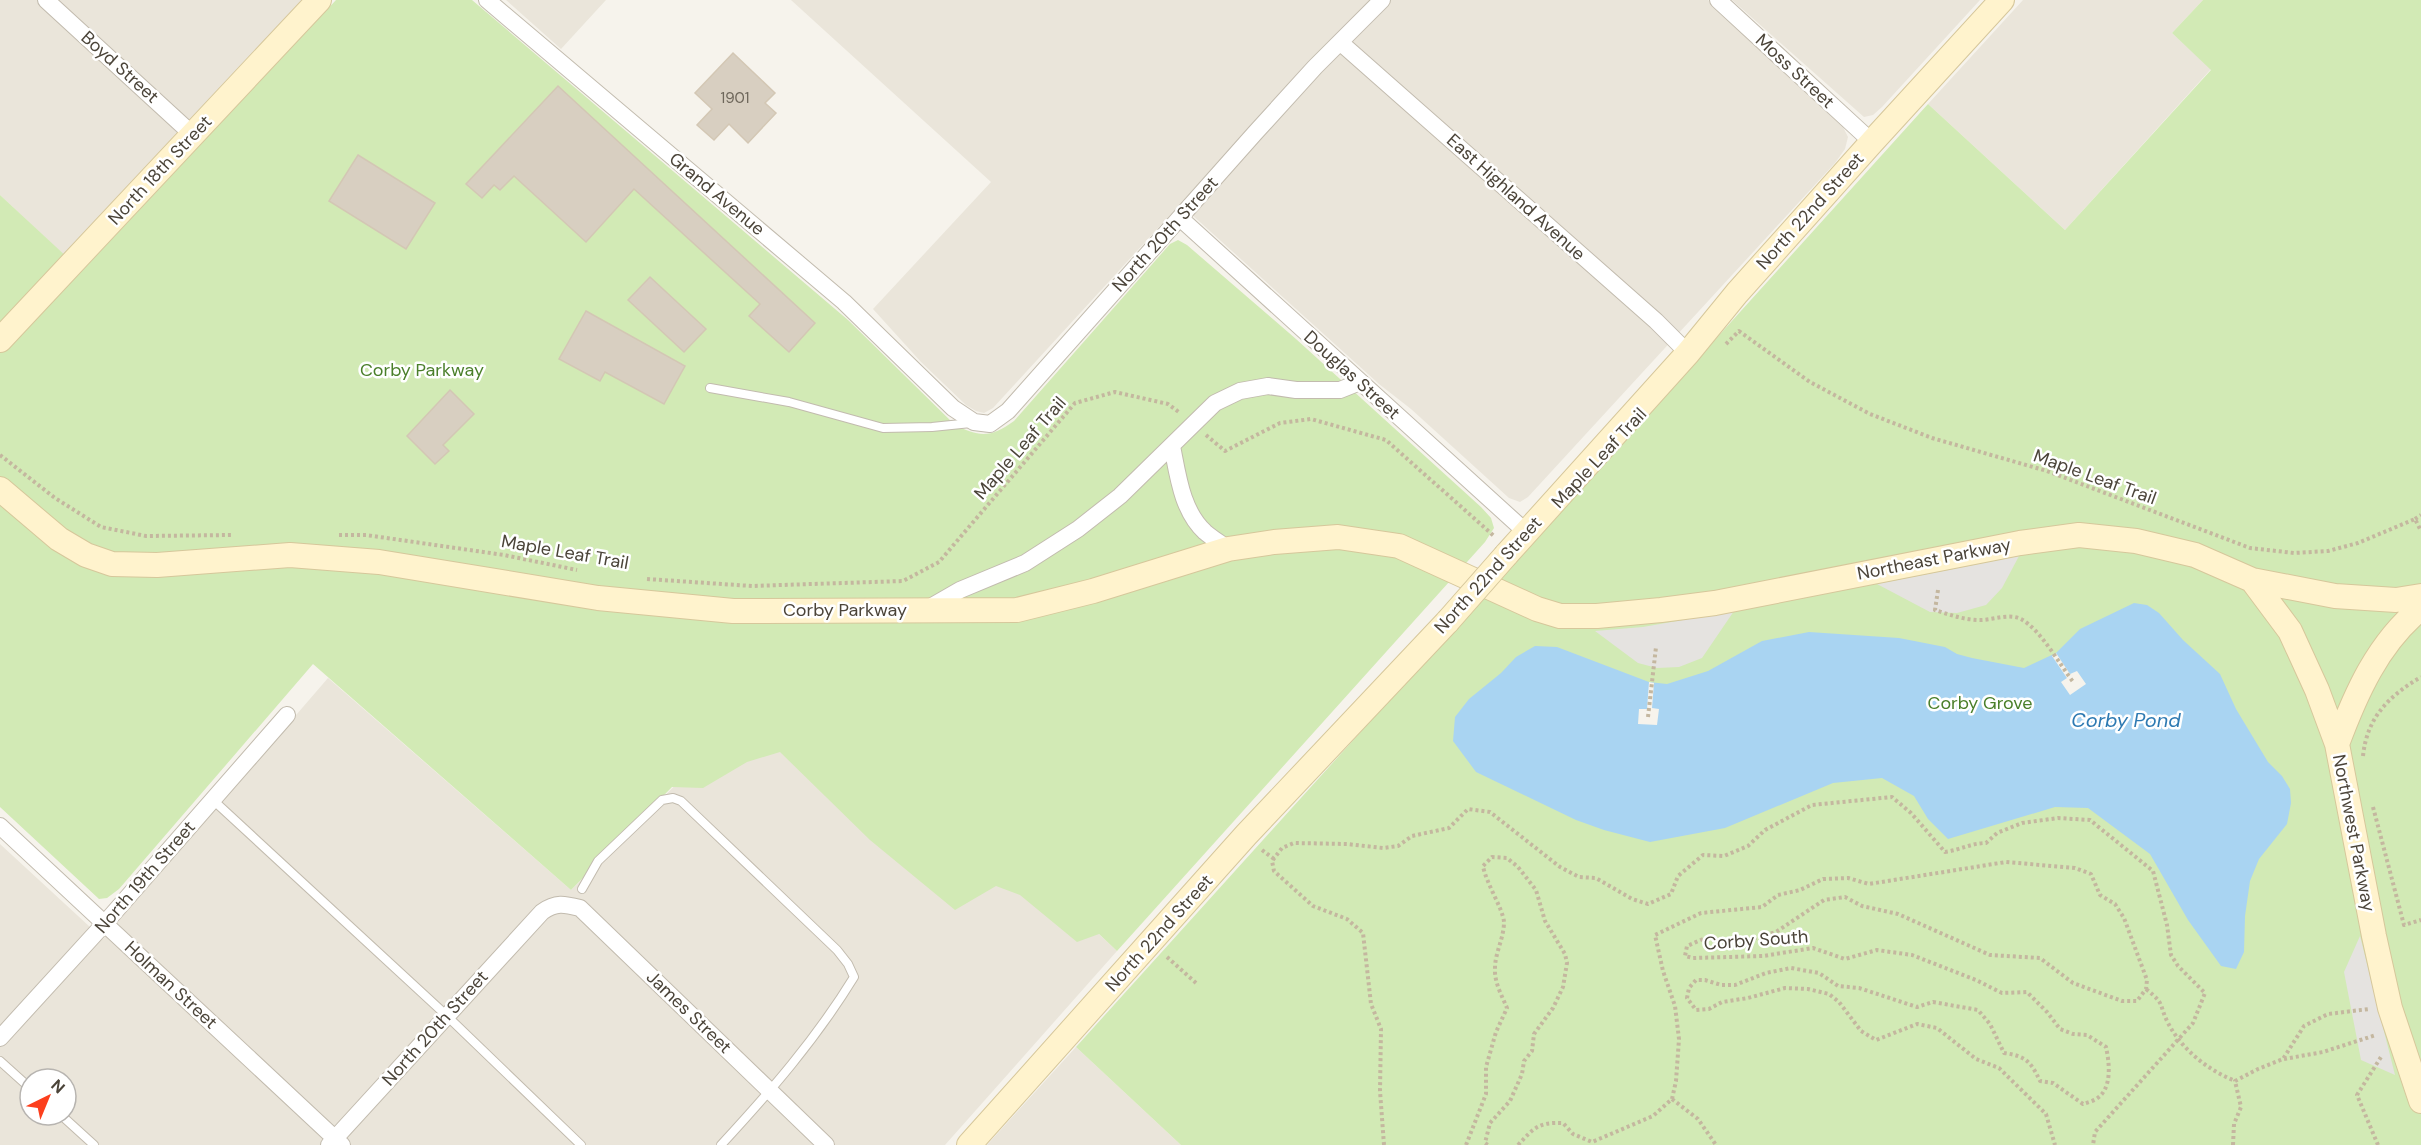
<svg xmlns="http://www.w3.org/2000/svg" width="2421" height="1145" font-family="'DM Sans',sans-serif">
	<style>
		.residential { fill: #eae5da; fill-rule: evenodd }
		.green { fill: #d2eab5 }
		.parking { fill: #e5e3e0 }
		.water { fill: #a9d4f2 }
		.pier { fill: #f6f3ec }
		.building { fill: #d8cfc1; stroke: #d3c7b4; stroke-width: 1.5 }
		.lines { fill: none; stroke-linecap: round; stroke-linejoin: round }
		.lane-casing { stroke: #c2bbae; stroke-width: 10 }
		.street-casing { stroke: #c2bbae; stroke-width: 18 }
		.secondary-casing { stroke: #d6c79b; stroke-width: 26 }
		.path { stroke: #c4b79f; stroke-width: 4; stroke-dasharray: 3 3; stroke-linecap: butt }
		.lane { stroke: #fff; stroke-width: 8 }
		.street { stroke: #fff; stroke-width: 16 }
		.secondary { stroke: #fff3cd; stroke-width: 24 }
		.secondary-bridge-casing { stroke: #d6c79b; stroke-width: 26; stroke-linecap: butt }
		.secondary-bridge { stroke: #fff3cd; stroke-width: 24 }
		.labels { text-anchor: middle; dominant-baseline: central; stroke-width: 5; stroke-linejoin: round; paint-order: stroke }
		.number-label { font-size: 15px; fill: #6e675b }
		.street-label { font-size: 18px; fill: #4b4439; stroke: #fff }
		.park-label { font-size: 18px; fill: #4a7f2a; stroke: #fff }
		.water-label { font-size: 20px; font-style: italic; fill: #2e7ab2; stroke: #fff }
	</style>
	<rect width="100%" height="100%" fill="#f6f3ec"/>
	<path class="residential" d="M0,0H302L65,256L0,195Z
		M506,0H606L561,49Z
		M791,0H1708L1842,125L1848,137L1845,149L1835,163L1528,497L1520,502L1509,498L1411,409L1379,384L1180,204L993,408L984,413L976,411L966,405L921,362L873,309L991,182Z
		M1732,0H1980L1882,107L1873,115L1864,117Z
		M2023,0H2203L2172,33L2211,69L2065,230L1928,104Z
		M328,678L571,890L757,703L1003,845L1117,951L945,1145H0V844L103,939ZM30,1079H66V1115H30Z
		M1076,1047L1181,1145H987Z"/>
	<path class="green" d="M336,0H472L848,320L955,425C979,437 991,438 1014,421L1170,244L1178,240L1187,245L1296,339L1481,507L1491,518L1494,528L1485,542L1117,951L1099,934L1077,942L1020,895L996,886L955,910L870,840L780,752L747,762L703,788L672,787L571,890L313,664L119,889L107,898L99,899L0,807V195L82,271Z
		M2203,0H2421V1145H1181L1076,1047L1928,104L2065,230L2211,70L2172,33Z"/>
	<path class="parking" d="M2019,556L2002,588L1986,605L1957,613L1930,612L1877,584Z
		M1734,611L1702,658L1679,667L1657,668L1638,663L1595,631L1643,627Z
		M2360,936L2395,1075L2361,1060L2344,972Z"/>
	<path class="water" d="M2134,603L2147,605L2159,613L2183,640L2220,674L2236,709L2268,762L2282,776L2290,789L2291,803L2287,824L2259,859L2250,881L2245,916L2244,952L2236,969L2221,966L2188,920L2150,854L2088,808L2055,807L1948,839L1928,819L1914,796L1882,778L1833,783L1725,828L1650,842L1604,830L1576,820L1476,772L1453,741L1455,717L1469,699L1501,673L1516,657L1535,646L1557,647L1649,682L1667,684L1708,671L1762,641L1809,632L1899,638L1945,647L1957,654L1972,658L2024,668L2056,653L2080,629Z"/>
	<path class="pier" d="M2056,653L2070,674L2077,671L2086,684L2070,695L2061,682L2067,678L2052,656Z
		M1649,682L1654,683L1652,708L1659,709L1657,725L1638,724L1639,709H1647Z"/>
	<path class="building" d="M733,53L775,93L765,103L776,113L748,143L729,124L714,140L697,125L712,109L695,93Z
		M558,86L815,323L789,352L749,316L760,304L634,189L586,242L514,176L500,190L494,185L482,198L466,184Z
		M358,155L435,203L406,249L329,201Z
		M650,277L706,329L684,352L628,300Z
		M586,311L685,366L664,404L605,372L600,381L559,359Z
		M450,390L474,414L443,445L449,451L435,464L407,436Z"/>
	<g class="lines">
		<defs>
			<path id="lane" d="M710,388L789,402L883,428L932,427L971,423
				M213,800L446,1015L581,1145
				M582,889L598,861L662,800L673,798L681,801L837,950L848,964L854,977C816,1039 770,1092 721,1145
				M0,1061L30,1088
				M61,1115L94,1145"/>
			<path id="street" d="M46,0L193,135
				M487,0L844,302L953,408L974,422L990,424L1008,411L1255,133L1315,67L1382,0
				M1718,0L1872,142
				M1341,43L1656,321L1688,353
				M1180,218L1526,532
				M1172,446C1178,476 1182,511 1205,532C1212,538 1220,543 1228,549
				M927,609L960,590L1025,563L1078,529L1120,496L1215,403L1240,391L1268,386L1296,390H1340L1360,382
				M0,826L342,1145
				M0,1038L105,923L287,715
				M329,1145L542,912C556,902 564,904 580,908L826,1145"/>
			<path id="secondary" d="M0,340L319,0
				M0,489L59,539L86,555L112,564L157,565L290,555L379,562L598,598L733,611L1017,610L1093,591L1228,549L1274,542L1338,537L1399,546L1537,609L1560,616H1597L1661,610L1715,603L2020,543L2079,535L2136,541L2195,555L2252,580L2335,596L2396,600L2421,596
				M1506,555L1688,353L1737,293L1872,142L2002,0
				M2252,580L2290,631L2317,690L2337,744L2374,936L2390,1008L2421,1101
				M2337,744C2356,693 2378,643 2421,608
				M969,1145L1246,835L1448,621"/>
		</defs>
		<use href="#lane" class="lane-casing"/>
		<use href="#street" class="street-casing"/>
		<use href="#secondary" class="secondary-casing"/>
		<path class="path" d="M1726,344L1739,331L1810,382L1870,414L1932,438L2047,471L2250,548L2294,553L2328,551L2358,543L2415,519L2421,531
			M1206,435L1225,451L1280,423L1311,419L1386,440L1494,536
			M0,455L55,498L101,527L146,536L232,535
			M2415,519L2421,515
			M339,535H366L504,555L577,570
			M647,579L752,586L903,581L939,562L1075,403L1115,392L1168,404L1180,413
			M1938,590L1935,610C1950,615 1965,620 1980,620C1994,620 2008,613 2021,619C2041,630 2060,665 2074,683
			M1648,717L1656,647
			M2363,756C2367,717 2389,696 2421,677
			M2373,807L2404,925L2421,920
			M1262,850L1274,859
			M1167,957L1196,983
			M2146,989C2166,1005 2158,1003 2168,1023C2182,1050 2208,1070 2235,1081
			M2284,1059L2323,1052L2376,1035
			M1672,1099L1698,1119L1716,1145
			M1384,1145L1380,1091L1381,1029L1371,1004L1363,933L1347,919L1313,906L1274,871L1272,861L1282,848L1294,843L1347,844L1383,848L1398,846L1412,836L1449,828L1468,809L1490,812L1560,867L1579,877L1596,878L1632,899L1648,904L1671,894L1678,876L1703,855L1724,856L1748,846L1765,830L1812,805L1892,797L1911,813L1945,852C1960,850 1971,843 1986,843L1997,833L2022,823L2058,818L2090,820L2153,871L2167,925L2171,955L2178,966L2205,993L2193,1023L2095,1132L2093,1145
			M1466,1145L1486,1094V1067L1496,1032L1507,1008C1502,996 1494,982 1495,968C1495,953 1504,938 1504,922C1503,909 1486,883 1483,866L1492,857L1507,858L1518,867L1536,890L1545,921L1565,954L1567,963L1563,987L1553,1008L1534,1034L1532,1051L1524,1061L1522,1074L1510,1101L1490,1123L1485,1143L1488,1145
			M1518,1145C1534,1128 1538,1122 1563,1123L1573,1134L1592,1142L1653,1116L1672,1099L1676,1081L1679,1039L1675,1006L1663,971L1655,935L1701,913L1762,907L1778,895L1800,890L1823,879L1848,878L1869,884L2006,862L2075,868L2091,874L2100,895L2115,904L2124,918L2147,980L2146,989L2137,1001H2122L2073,983L2040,958L1990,955L1898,914L1862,906L1845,897L1824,900L1776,932L1745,941L1703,939L1687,946L1685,956L1693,958L1763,956L1813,948L1845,959L1877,950L1912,955L1976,980L2002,993L2027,992L2047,1012L2060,1029L2073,1034L2087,1035L2106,1047C2109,1061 2112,1083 2101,1095C2097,1100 2089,1102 2083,1104L2053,1083L2040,1081C2031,1062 2026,1056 2004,1053L1990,1024L1978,1010L1933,1002L1917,1007L1859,988L1838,986L1819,973L1791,968L1766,973L1735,985H1721L1705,980H1696L1689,988L1687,998L1696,1010L1709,1009L1722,1002L1748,998L1785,988L1808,989L1829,994L1839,1002L1861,1031L1876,1040L1917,1024L1937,1028L1976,1059L1999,1068L2046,1114L2055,1145
			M2233,1145L2234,1124L2241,1107L2235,1081L2258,1069L2283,1059L2304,1026L2328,1014L2369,1009
			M2378,1145L2357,1095L2381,1057"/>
		<use href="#lane" class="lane"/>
		<use href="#street" class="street"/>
		<use href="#secondary" class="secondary"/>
		<defs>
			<path id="secondary-bridge" d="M1448,621L1506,555"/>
		</defs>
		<use href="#secondary-bridge" class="secondary-bridge-casing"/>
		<use href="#secondary-bridge" class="secondary-bridge"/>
	</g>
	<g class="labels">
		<g class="number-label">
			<text x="735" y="98">1901</text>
		</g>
		<g class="street-label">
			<text transform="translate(120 67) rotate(42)">Boyd Street</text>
			<text transform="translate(1795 71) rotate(43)">Moss Street</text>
			<text transform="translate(160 170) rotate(-47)">North 18th Street</text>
			<text transform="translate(717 194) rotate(40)">Grand Avenue</text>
			<text transform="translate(1516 197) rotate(42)">East Highland Avenue</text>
			<text transform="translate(1810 211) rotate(-48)">North 22nd Street</text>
			<text transform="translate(1165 234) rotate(-48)">North 20th Street</text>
			<text transform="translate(1352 375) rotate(42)">Douglas Street</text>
			<text transform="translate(1020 448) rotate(-49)">Maple Leaf Trail</text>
			<text transform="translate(1599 458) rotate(-47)">Maple Leaf Trail</text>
			<text transform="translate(2095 477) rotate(20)">Maple Leaf Trail</text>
			<text transform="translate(565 552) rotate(10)">Maple Leaf Trail</text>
			<text transform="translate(1934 559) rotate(-11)">Northeast Parkway</text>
			<text transform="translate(1488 575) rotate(-48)">North 22nd Street</text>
			<text x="845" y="610">Corby Parkway</text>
			<text transform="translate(2354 833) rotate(79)">Northwest Parkway</text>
			<text transform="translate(145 877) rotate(-49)">North 19th Street</text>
			<text transform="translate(1159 933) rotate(-48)">North 22nd Street</text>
			<text transform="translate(1756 940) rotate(-4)">Corby South</text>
			<text transform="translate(171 985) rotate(43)">Holman Street</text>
			<text transform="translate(689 1012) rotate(44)">James Street</text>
			<text transform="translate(435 1028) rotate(-48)">North 20th Street</text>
		</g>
		<g class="park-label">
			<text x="422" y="370">Corby Parkway</text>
			<text x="1980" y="703">Corby Grove</text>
		</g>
		<g class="water-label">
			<text x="2126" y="720">Corby Pond</text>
		</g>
	</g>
	<g transform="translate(48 1097) rotate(43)"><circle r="28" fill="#ffffff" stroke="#b7b4b0" stroke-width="1.5"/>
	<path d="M0-4.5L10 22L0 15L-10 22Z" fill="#fc3f1d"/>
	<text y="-9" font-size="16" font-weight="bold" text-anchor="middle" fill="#4b4439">N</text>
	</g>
</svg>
